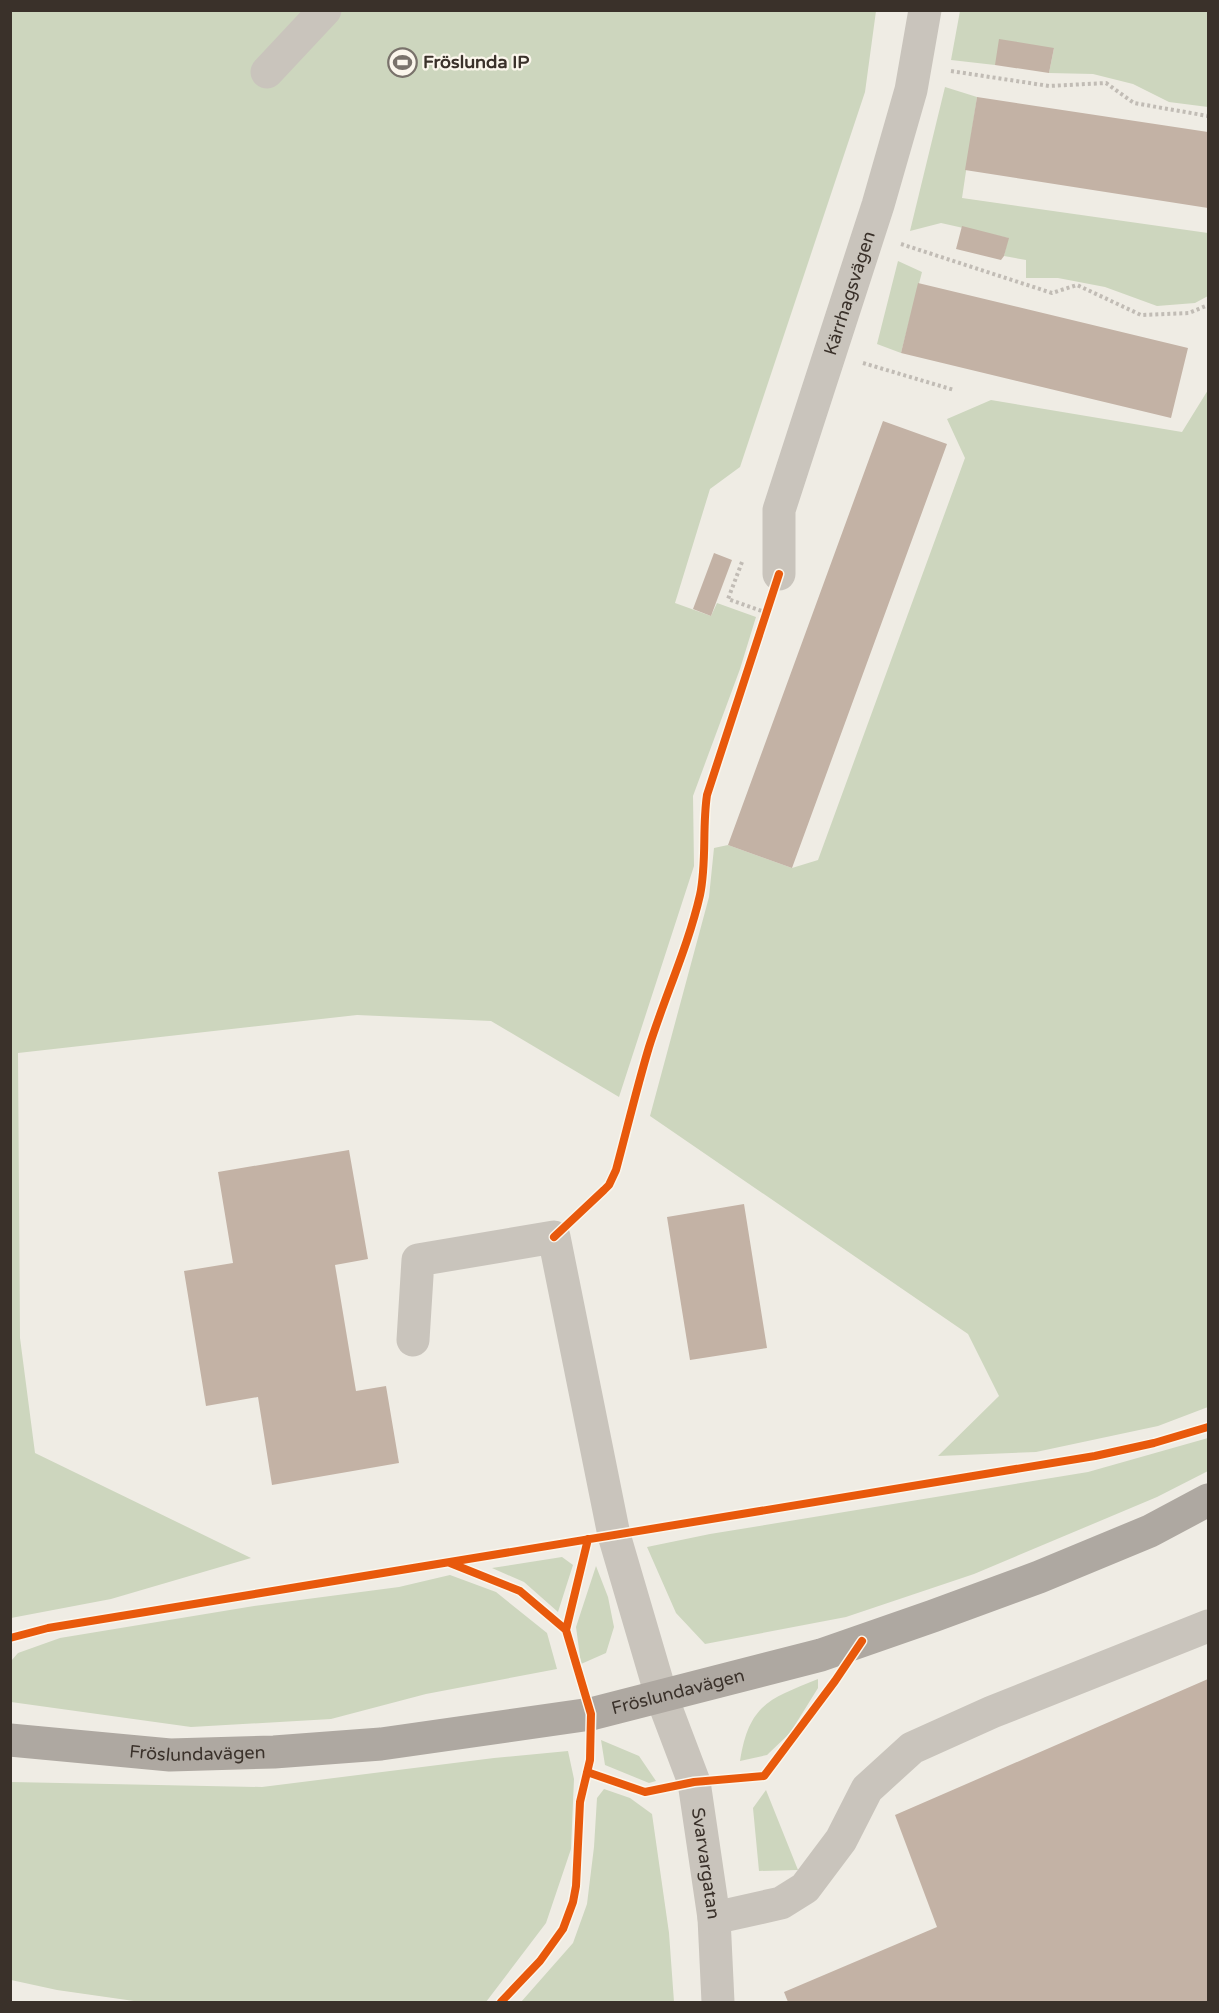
<svg xmlns="http://www.w3.org/2000/svg" width="1219" height="2013" font-family="'Varela Round',sans-serif">
	<style>
		.green { fill: #cdd6be }
		.building { fill: #c3b2a5 }
		.lines { fill: none; stroke-linecap: round; stroke-linejoin: round }
		.path { stroke: #c1bcb5; stroke-width: 4; stroke-dasharray: 3 3; stroke-linecap: butt }
		.minor { stroke: #c9c4bc; stroke-width: 33 }
		.major { stroke: #aea8a1; stroke-width: 33 }
		.cycleway-casing { stroke: #fbf6ec; stroke-width: 11 }
		.cycleway { stroke: #e8590c; stroke-width: 8 }
		.labels { text-anchor: middle; dominant-baseline: central; stroke-width: 4.5; stroke-linejoin: round; paint-order: stroke }
		.poi-label { font-size: 18px; font-weight: bold; fill: #3a312a; stroke: #fbf6ec; text-anchor: start }
		.street-label { font-size: 18px; fill: #3a312a; stroke: #fbf6ec }
	</style>
	<rect width="100%" height="100%" fill="#efece4"/>
	<path class="green" d="M11,11H876L865,92L740,467L710,489L675,603L711,616L717,603L756,617L740,669L693,796L694,866L619,1097L491,1021L357,1015L18,1053L20,1338L35,1453L251,1558L111,1599L11,1618Z
		M960,11H1208V107L1169,102L1133,84L1093,74L1049,73L1054,48L995,65L951,60Z
		M945,87L977,97L962,198L1208,233V296L1195,303L1157,306L1105,287L1058,278H1026V260L1004,256L1008,238L941,223L910,231Z
		M898,261L922,272L901,353L877,344Z
		M1208,390V1407L1158,1426L1036,1452L938,1456L999,1396L968,1334L650,1116L709,897L714,848L728,845L792,868L818,860L965,458L947,419L991,400L1182,432Z
		M1208,1438V1471L1157,1497L974,1574L846,1617L705,1644L676,1613L647,1547L710,1534L1088,1472Z
		M562,1557L573,1565L558,1612L524,1582L492,1568Z
		M596,1566L608,1597L614,1627L606,1653L581,1664L576,1627Z
		M450,1575L496,1592L547,1633L557,1669L426,1694L331,1719L191,1727L11,1702V1661L18,1653L60,1638L254,1606L399,1587Z
		M818,1679V1688L790,1733L767,1755L740,1761C749,1704 769,1699 818,1679Z
		M601,1740L639,1756L656,1781L649,1783L605,1765Z
		M568,1751L574,1779L571,1849L546,1923L486,2002H141L57,1990L11,1980V1782L262,1787L494,1758Z
		M604,1789L630,1798L652,1814L669,1933L674,2002H521L573,1943L587,1904L594,1847L597,1798Z
		M766,1790L798,1870L759,1871L753,1808Z"/>
	<path class="building" d="M999,39L1054,48L1049,73L995,65Z
		M977,97L1208,132V208L965,170Z
		M962,226L1009,238L1004,256L1001,260L956,249Z
		M918,283L1188,348L1171,418L901,353Z
		M883,421L947,444L792,868L728,845Z
		M714,553L732,560L711,616L693,609Z
		M349,1150L368,1259L335,1265L356,1391L386,1386L399,1463L272,1485L258,1397L206,1406L184,1271L233,1263L218,1172Z
		M744,1204L767,1348L690,1360L667,1217Z
		M1208,1679V2002H788L784,1992L937,1927L895,1815Z"/>
	<g class="lines">
		<path class="path" d="M951,71L1049,86L1106,83L1134,103L1208,116
			M901,244L1052,293L1077,285L1141,315L1189,313L1208,305
			M863,363L954,390
			M742,562L728,599L767,613"/>
		<g class="minor">
			<path d="M267,72L325,10"/>
			<path id="s1" d="M779,574V510L878,205L911,90L925,10"/>
			<path id="s2" d="M413,1340L418,1260L554,1237L614,1535L661,1695L694,1782L714,1918L718,2002"/>
			<path d="M714,1918L781,1903L805,1888L841,1840L867,1789L912,1748L992,1712L1208,1626"/>
		</g>
		<path class="major" id="s3" d="M10,1740L170,1755L274,1752L381,1744L591,1714L821,1655L933,1616L1039,1577L1150,1531L1208,1500"/>
		<defs>
			<path id="cycleway" d="M554,1237L604,1190L609,1185L616,1170C627,1129 637,1087 649,1047C665,996 688,947 700,895C707,862 702,828 707,795L779,574
				M450,1563L520,1591L566,1630
				M10,1638L48,1628L1095,1456L1154,1443L1208,1427
				M587,1772L645,1792L694,1782L764,1776L835,1681L862,1641
				M501,2002L540,1961L563,1929L573,1902L576,1886L580,1802L590,1760L591,1714L566,1630L588,1539"/>
		</defs>
		<use href="#cycleway" class="cycleway-casing"/>
		<use href="#cycleway" class="cycleway"/>
	</g>
	<defs>
		<symbol id="stadium-ring" viewBox="-11 -11 22 22"><circle r="9.5" fill="#fbf6ec" stroke="#79726b" stroke-width="1.5"/><path d="M0-5a6.5 5 0 1 0 0 10a6.5 5 0 1 0 0-10ZM-3.5-1.8h7v3.6h-7Z" fill="#79726b"/></symbol>
	</defs>
	<g fill-rule="evenodd">
		<use href="#stadium-ring" x="386" y="46" width="33" height="33"/>
	</g>
	<g class="labels">
		<g class="poi-label">
			<text x="423" y="62">Fröslunda IP</text>
		</g>
		<g class="street-label">
			<text stroke="none"><textPath href="#s1" startOffset="292">Kärrhagsvägen</textPath></text>
			<text stroke="none"><textPath href="#s3" startOffset="674">Fröslundavägen</textPath></text>
			<text stroke="none"><textPath href="#s3" startOffset="188">Fröslundavägen</textPath></text>
			<text stroke="none"><textPath href="#s2" startOffset="864">Svarvargatan</textPath></text>
		</g>
	</g>
	<rect width="1219" height="2013" fill="none" stroke="#3a312a" stroke-width="24"/>
</svg>
